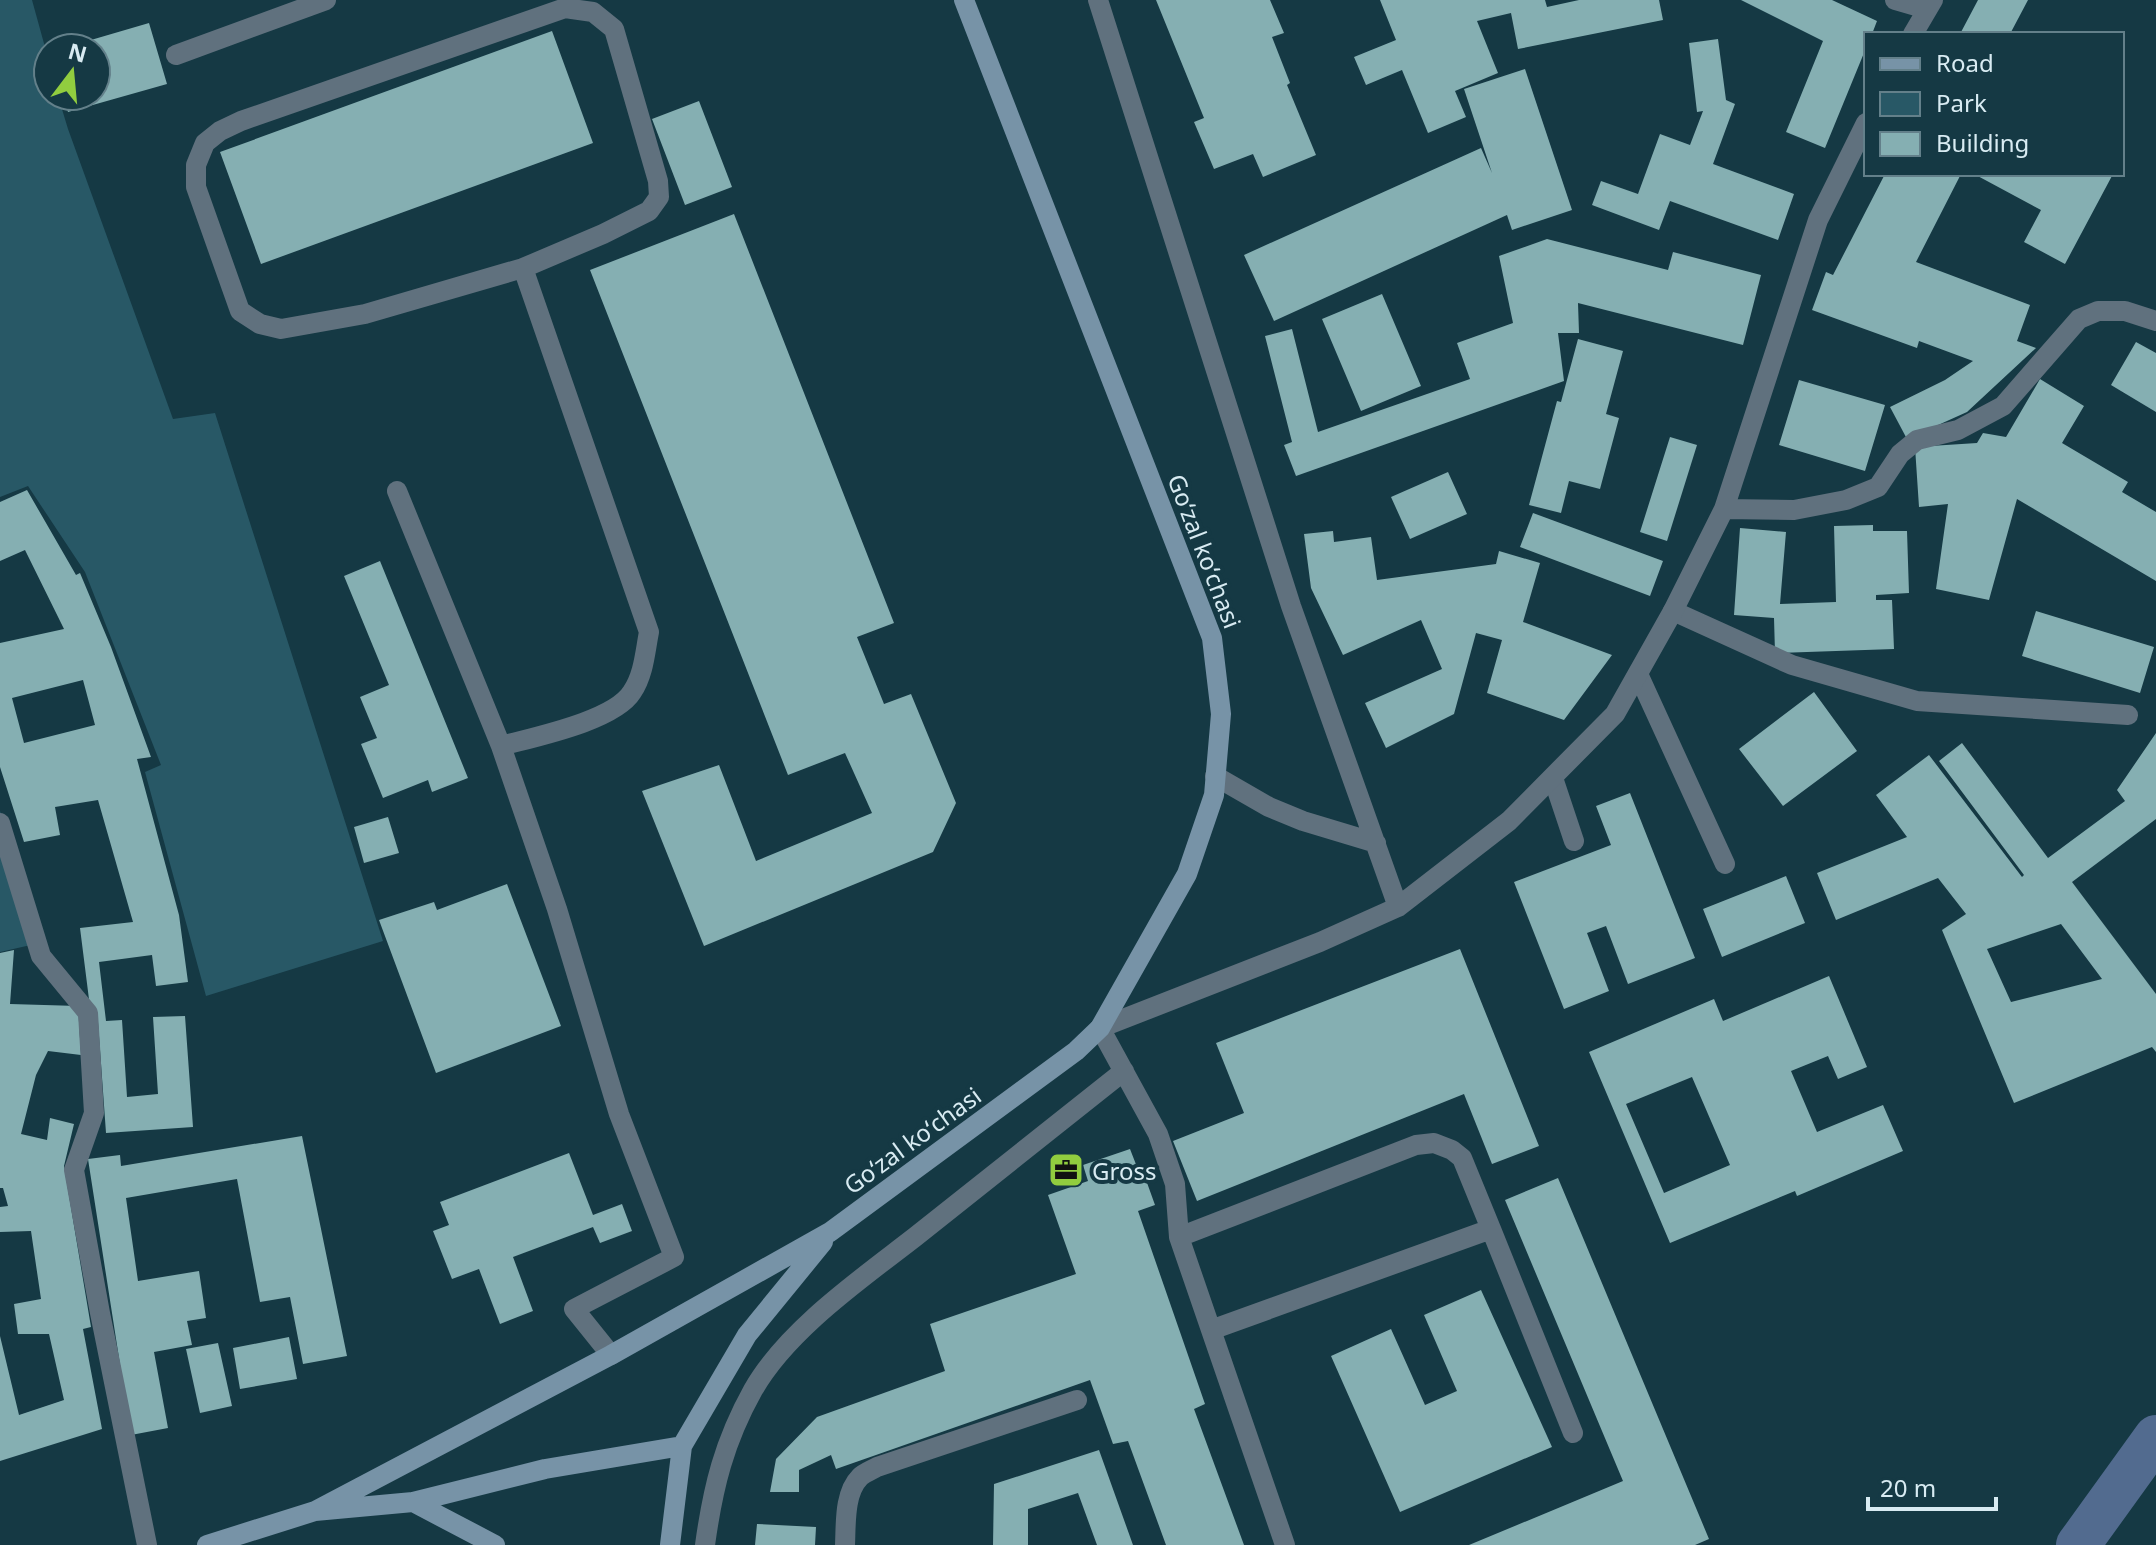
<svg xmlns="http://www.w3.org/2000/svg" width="2156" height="1545" font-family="'Noto Sans',sans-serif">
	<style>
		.green { fill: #285866 }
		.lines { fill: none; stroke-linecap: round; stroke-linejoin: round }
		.canal { stroke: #526b8f; stroke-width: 44 }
		.building { fill: #85afb2; fill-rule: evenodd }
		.service { stroke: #60717e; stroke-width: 20 }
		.minor { stroke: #60717e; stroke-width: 20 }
		.secondary { stroke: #7793a7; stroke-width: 20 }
		.labels { text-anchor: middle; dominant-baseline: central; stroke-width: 8; stroke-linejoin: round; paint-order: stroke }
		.street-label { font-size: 24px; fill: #d8ebf2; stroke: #153944 }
		.poi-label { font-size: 24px; fill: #d8ebf2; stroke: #153944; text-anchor: start }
	</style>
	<rect width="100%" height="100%" fill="#153944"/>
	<path class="green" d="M0,0H32L48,58V96H58L68,129L173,419L215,413L383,941L206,996L145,772L161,765L85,572L28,486L0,497Z
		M0,811L44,942L0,952Z"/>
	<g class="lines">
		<path class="canal" d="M2078,1545L2156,1437"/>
	</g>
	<path class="building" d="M1156,0H1270L1284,33L1272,37L1290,83L1287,85L1316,155L1263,177L1253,154L1214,169L1194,122L1204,118Z
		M1380,0H1545L1547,7L1579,0H1659L1663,20L1518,49L1511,13L1477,21L1498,73L1455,91L1466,117L1428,133L1402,70L1366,85L1354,57L1396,40Z
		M1741,0H1832L1877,21L1872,34H1866V48L1825,148L1786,132L1823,41Z
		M1978,0H2028L2010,34H1960Z
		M149,23L167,84L68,112L63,96H96V48L67,47Z
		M552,31L593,143L261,264L220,152Z
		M1718,39L1726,100L1735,104L1713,164L1794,194L1778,240L1670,201L1659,230L1592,205L1601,181L1638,194L1660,134L1690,145L1703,111L1697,112L1689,43Z
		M1525,69L1572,210L1512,230L1507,215L1274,321L1244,255L1481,148L1492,173L1464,89Z
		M699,101L732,187L685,205L652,119Z
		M1885,174H1961L1916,262L2030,305L2017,341L2036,348L1967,412L1907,439L1890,407L1945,380L1973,361L1919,341L1917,348L1812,310L1826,272L1833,275Z
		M1974,174H2113L2065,264L2024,242L2041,210Z
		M734,214L894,623L857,637L884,704L911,694L956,803L933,852L704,946L642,791L719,765L756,861L872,813L845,753L788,775L590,270Z
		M1547,239L1668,270L1673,252L1761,275L1743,345L1578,303L1579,333H1558L1564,381L1296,476L1284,445L1292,442L1265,336L1292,329L1318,432L1470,379L1457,343L1513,323L1499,256Z
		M1382,294L1421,386L1361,411L1322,319Z
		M1578,339L1623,351L1606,414L1619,418L1600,489L1569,481L1561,513L1529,505L1557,401L1561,402Z
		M2136,342L2156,353V412L2111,385Z
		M2040,379L2084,406L2062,443L2128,482L2122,492L2156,512V581L2017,499L1989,600L1936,589L1948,504L1919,507L1915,447L1977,443L1983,433L2006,437Z
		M1799,380L1885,405L1865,471L1779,445Z
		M1670,437L1697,445L1667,541L1640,532Z
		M1448,472L1467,514L1410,539L1391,497Z
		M27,490L76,575L80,573L111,647L151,757L137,759L179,915L188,982L156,986L152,955L99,962L106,1021L122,1020L127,1097L158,1094L153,1017L185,1016L193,1127L106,1133L98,1022L92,1023L80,928L133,922L98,800L55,807L60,835L24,842L0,767V643L64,629L25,550L0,561V502ZM83,680L95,725L24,743L12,698Z
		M1533,513L1663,561L1650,596L1520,547Z
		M1873,525V531H1907L1909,593L1876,595V600H1892L1894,649L1775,653L1774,618L1734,615L1740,528L1786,532L1780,604L1836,602L1834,526Z
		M1333,531L1334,542L1371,537L1377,580L1496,564L1499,551L1540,563L1523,622L1612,655L1564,720L1487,693L1502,640L1476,633L1454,714L1386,748L1365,703L1442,669L1421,620L1343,655L1311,588L1304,534Z
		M380,561L468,778L432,792L428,780L383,798L361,744L377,738L360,697L389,685L344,576Z
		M2036,611L2154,647L2140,693L2022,656Z
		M1814,692L1857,751L1783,806L1739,749Z
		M2156,733V819L2072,882L2156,994V1052L2152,1047L2014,1103L1942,930L1966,914L1938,878L1836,920L1817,873L1907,837L1876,795L1929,755L2022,877L2024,875L1939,761L1962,743L2048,858L2125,801L2117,790ZM2061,924L2102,979L2011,1002L1987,949Z
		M1630,793L1695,958L1628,984L1606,926L1587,933L1609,991L1564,1009L1514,882L1611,845L1596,806Z
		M388,817L399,853L364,863L354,827Z
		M1786,876L1805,923L1722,957L1703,909Z
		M507,884L561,1026L436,1073L379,920L434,902L437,910Z
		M1460,949L1539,1146L1492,1164L1464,1094L1197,1201L1173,1141L1244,1113L1216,1043Z
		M14,950L10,1004L78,1006L81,1055L48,1051L36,1075L21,1134L47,1140L50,1118L74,1124L64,1166L91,1327L83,1329L102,1429L0,1461V1336L19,1415L64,1400L49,1334H18L14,1304L41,1299L31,1231L0,1232V1207L8,1206L3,1188H0V953Z
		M1829,976L1867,1067L1838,1079L1828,1056L1791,1071L1817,1132L1883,1105L1903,1151L1797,1196L1795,1191L1670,1243L1589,1052L1714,999L1723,1021ZM1692,1077L1730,1165L1664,1193L1626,1104Z
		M302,1136L347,1356L303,1364L290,1297L260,1302L237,1179L126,1198L138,1281L199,1271L206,1318L187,1321L192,1345L154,1352L168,1428L131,1435L88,1159L120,1155L121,1166Z
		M1130,1149L1137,1167L1141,1166L1155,1205L1138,1211L1205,1404L1194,1409L1244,1545H1166L1128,1441L1113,1444L1090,1380L836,1469L831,1455L799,1470V1492H770L776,1459L817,1417L945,1371L930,1324L1076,1274L1048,1195L1088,1181L1083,1165Z
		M569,1153L593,1215L622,1204L632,1231L600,1243L593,1227L513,1257L533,1311L500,1324L479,1269L452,1279L433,1231L449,1225L440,1202Z
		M1558,1178L1709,1539L1695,1545H1469L1623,1481L1505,1200Z
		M1481,1290L1552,1447L1400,1512L1331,1356L1391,1329L1425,1405L1457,1391L1424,1315Z
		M289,1337L297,1379L240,1389L233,1348Z
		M218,1343L232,1406L200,1413L186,1349Z
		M1099,1450L1133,1545H1097L1078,1493L1028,1509V1545H993L994,1484Z
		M757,1524L816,1527L815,1545H755Z"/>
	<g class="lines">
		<path class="service" d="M176,55L326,0
			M523,268L603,234L649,211L659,197L658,181L614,29L593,12L565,8L241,121L220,131L205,143L196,165V187L240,311L260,324L281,329L365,314L523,268L649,632C645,652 644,674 632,692C614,721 534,737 501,746L557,909L619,1114L674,1257L574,1309L611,1355
			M397,491L501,746
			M1673,611L1792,665L1917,701L2128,715
			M1638,674L1725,864
			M1553,778L1574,841
			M0,823L41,956L88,1013L94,1113L74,1170L100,1313L147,1545
			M1100,1028L1158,1134L1175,1184L1179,1237L1211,1330L1491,1229L1573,1433
			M1179,1237L1416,1145L1434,1143L1452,1150L1462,1158L1491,1229
			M1211,1330L1285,1545
			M705,1545C713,1487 724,1442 753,1390C787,1330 861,1279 915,1237C985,1182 1054,1126 1124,1071
			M845,1545C846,1524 844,1493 860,1477C864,1473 872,1470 877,1467L1077,1400"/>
		<path class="minor" d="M1098,0L1291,606L1398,907
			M1895,0L1926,9
			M1913,34L1933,0
			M1724,509L1794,510L1846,500L1878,487L1900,454L1917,440L1958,430L2003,406L2079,319L2098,311H2125L2156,321
			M1215,776L1269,807L1303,821L1376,843
			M1100,1028L1320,942L1398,907L1509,821L1615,714L1673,611L1724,509L1818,220L1866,123"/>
		<path class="secondary" d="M413,1502L495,1545
			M315,1511L611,1355L830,1232L1076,1051L1100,1028L1187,874L1214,795L1221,714L1212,638L964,0
			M207,1545L315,1511L413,1502L545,1469L682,1446
			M670,1545L682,1446L747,1335L823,1242"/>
	</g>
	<defs>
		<symbol id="office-square" viewBox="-11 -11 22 22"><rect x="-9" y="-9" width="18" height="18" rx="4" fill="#91cd3f" stroke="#153944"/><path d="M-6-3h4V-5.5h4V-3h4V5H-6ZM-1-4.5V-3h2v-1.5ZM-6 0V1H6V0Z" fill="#111"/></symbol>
	</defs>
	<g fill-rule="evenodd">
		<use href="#office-square" x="1046" y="1150" width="40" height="40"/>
	</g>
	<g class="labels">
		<g class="street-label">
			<text transform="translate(1205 551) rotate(69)">Goʻzal koʻchasi</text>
			<text transform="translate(912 1140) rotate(-36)">Goʻzal koʻchasi</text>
		</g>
		<g class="poi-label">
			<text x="1092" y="1170">Gross</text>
		</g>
	</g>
	<rect x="1864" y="32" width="260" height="144" fill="#153944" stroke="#63808a" stroke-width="2"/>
	<rect x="1880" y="58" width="40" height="12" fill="#7793a7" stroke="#63808a" stroke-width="2"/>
	<text x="1936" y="72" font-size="24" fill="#d8ebf2">Road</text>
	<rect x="1880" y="92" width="40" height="24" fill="#285866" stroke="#63808a" stroke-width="2"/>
	<text x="1936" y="112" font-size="24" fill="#d8ebf2">Park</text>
	<rect x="1880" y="132" width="40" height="24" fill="#85afb2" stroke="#63808a" stroke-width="2"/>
	<text x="1936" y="152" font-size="24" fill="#d8ebf2">Building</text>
	<g transform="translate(72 72) rotate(16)"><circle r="38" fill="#153944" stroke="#63808a" stroke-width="2"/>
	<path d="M0-6L14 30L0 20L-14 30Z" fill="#91cd3f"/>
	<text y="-12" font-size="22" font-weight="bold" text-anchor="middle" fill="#d8ebf2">N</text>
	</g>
	<path d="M1868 1497v12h128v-12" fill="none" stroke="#d8ebf2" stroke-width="4"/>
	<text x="1880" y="1497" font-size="24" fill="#d8ebf2" stroke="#153944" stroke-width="6" paint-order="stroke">20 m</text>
</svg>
